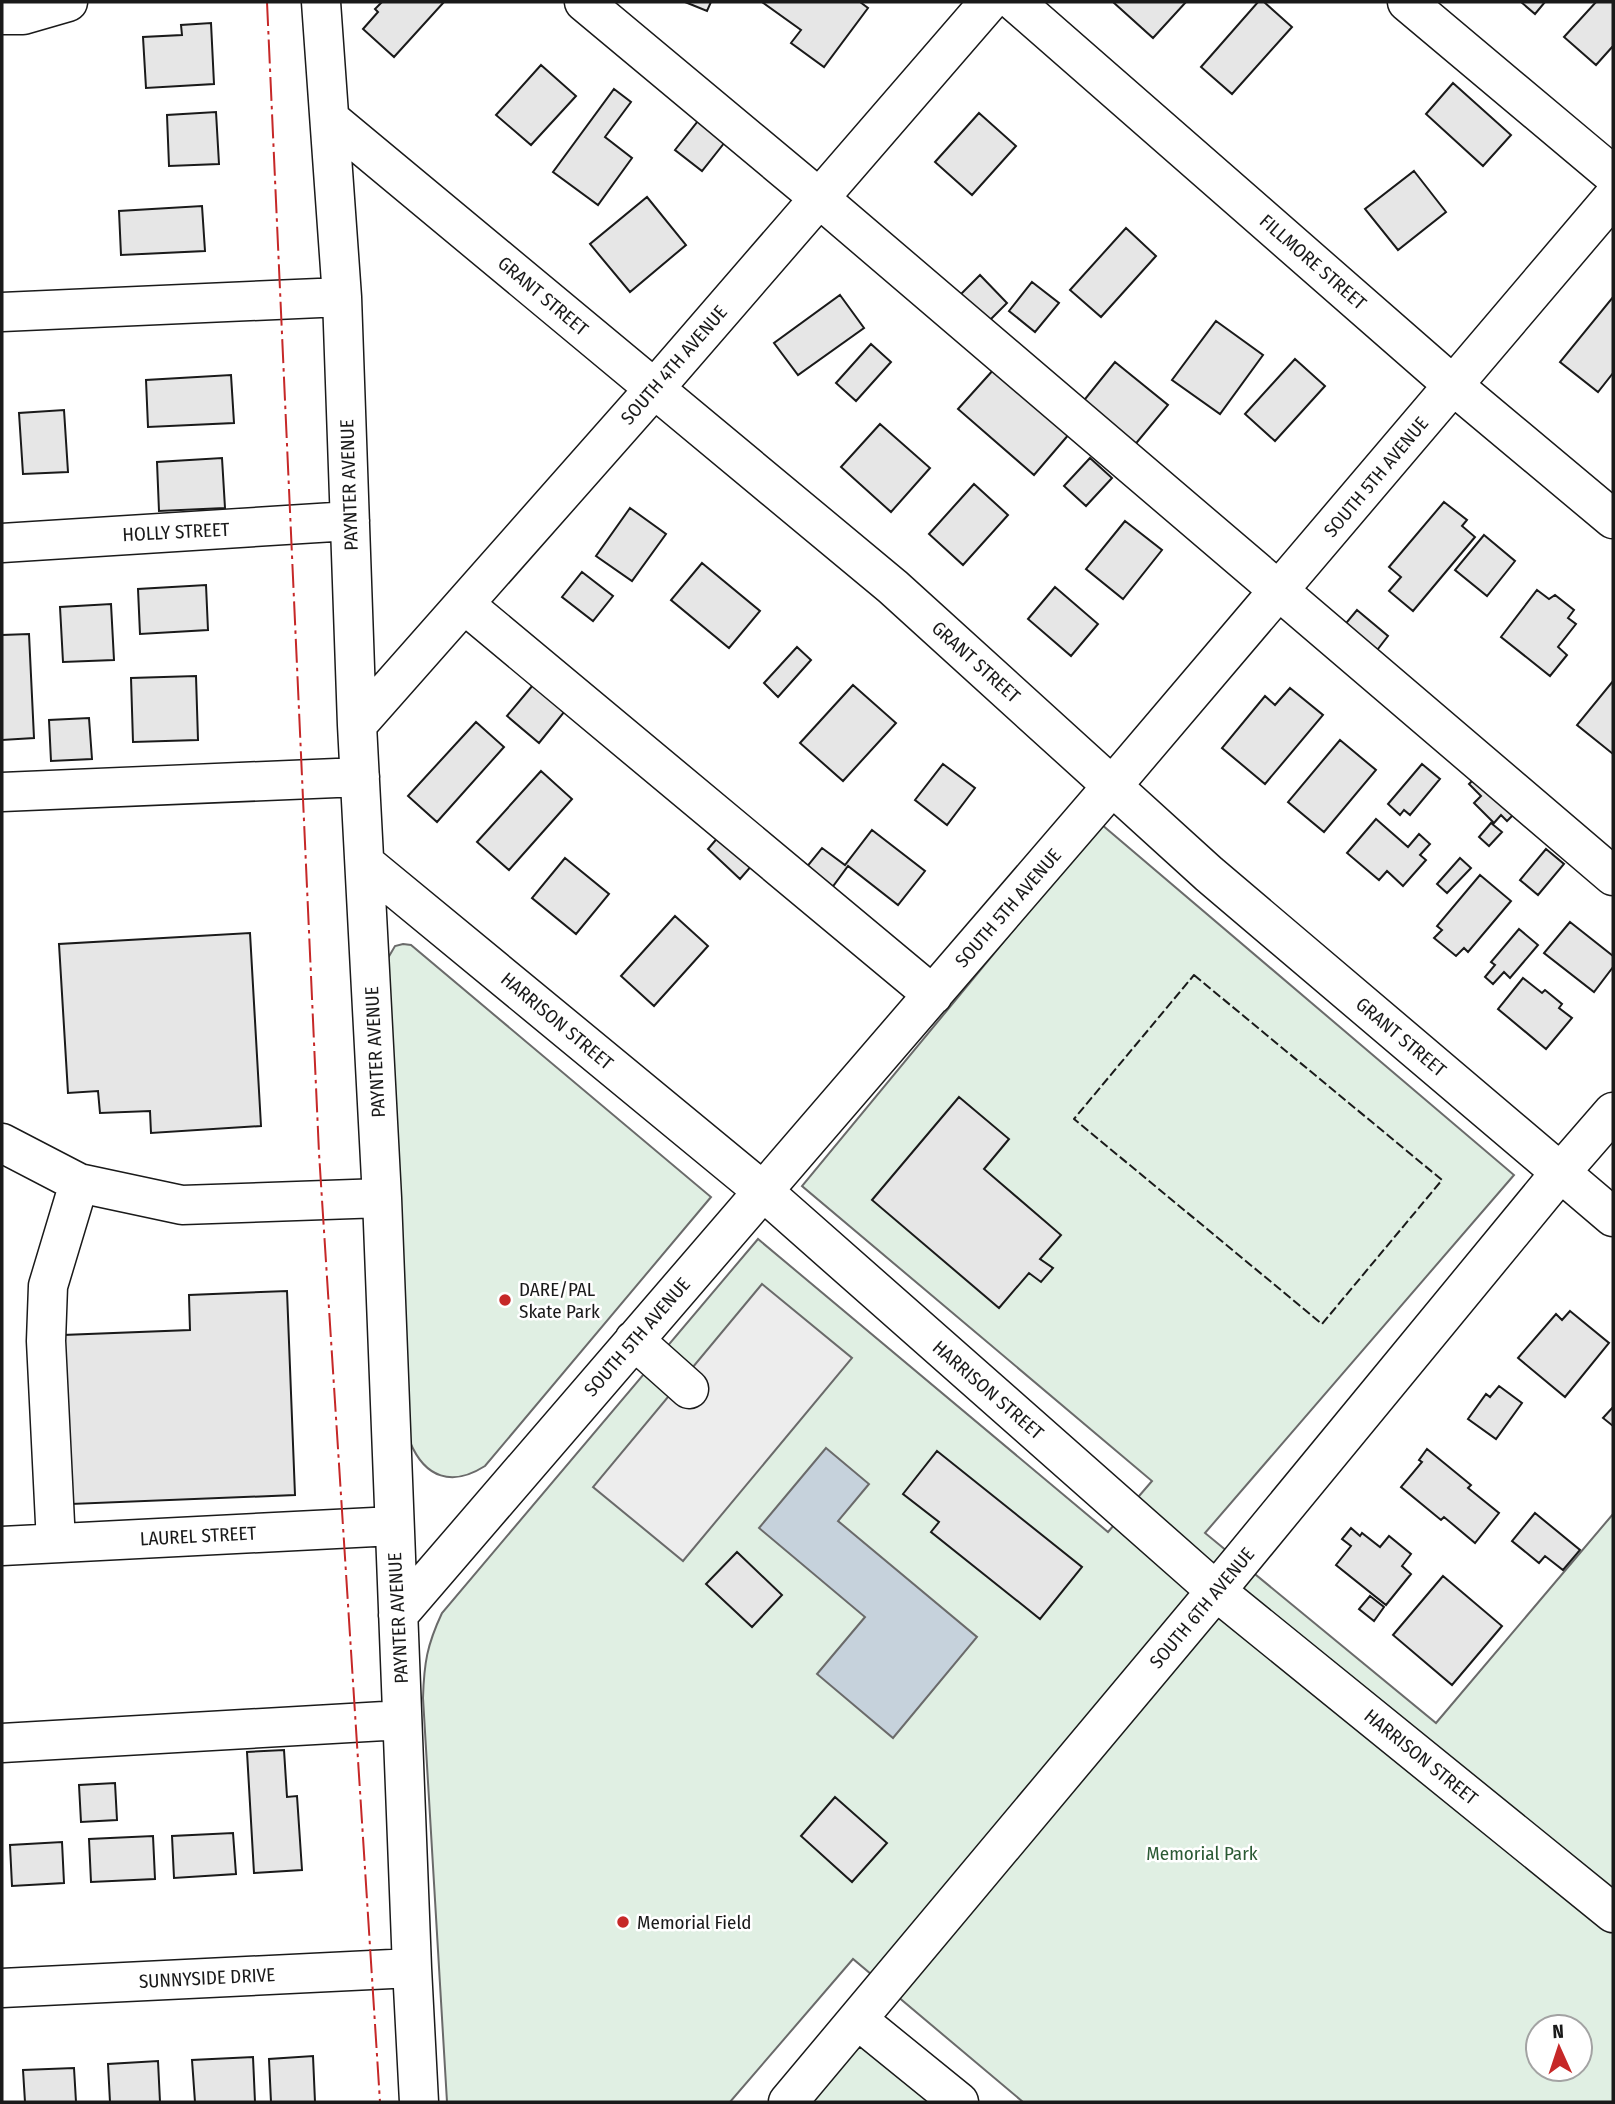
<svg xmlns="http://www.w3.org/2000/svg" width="1615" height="2104" font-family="'Fira Sans Condensed',sans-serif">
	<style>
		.green { fill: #e0efe3; stroke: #6a6a6a; stroke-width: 2; fill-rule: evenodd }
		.parking { fill: #ededed; stroke: #6a6a6a; stroke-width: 2 }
		.water { fill: #c6d2dc; stroke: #6a6a6a; stroke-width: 2 }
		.building { fill: #e6e6e6; stroke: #1a1a1a; stroke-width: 2 }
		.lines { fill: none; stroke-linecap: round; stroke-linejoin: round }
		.minor-casing { stroke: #1a1a1a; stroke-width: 41 }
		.minor { stroke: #fff; stroke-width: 38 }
		.fence { stroke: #1a1a1a; stroke-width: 2; stroke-dasharray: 9 3.5; stroke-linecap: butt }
		.power { stroke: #c62828; stroke-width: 2; stroke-dasharray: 24 5 3.5 5; stroke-linecap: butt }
		.poi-dot { fill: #c62828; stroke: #fff; stroke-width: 2.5 }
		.labels { text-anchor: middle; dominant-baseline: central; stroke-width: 5; stroke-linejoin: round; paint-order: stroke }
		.street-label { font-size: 19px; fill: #1a1a1a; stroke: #fff }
		.poi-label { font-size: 19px; fill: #1a1a1a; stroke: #fff; text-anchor: start }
		.park-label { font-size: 19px; fill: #2b5a34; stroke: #fff }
	</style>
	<rect width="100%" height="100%" fill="#fff"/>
	<path class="green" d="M1101,824L1514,1175L1205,1533L1436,1723L1613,1514V2102H1023L853,1959L730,2102H447L423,1698C424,1663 427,1645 442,1613L758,1239L1108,1532L1152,1481L802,1186ZM1538,2027H1580V2069H1538Z
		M403,944L411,945L711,1197L485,1466C452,1487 425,1478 410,1442L388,958L395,946Z
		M861,2042L932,2102H810Z"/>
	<path class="parking" d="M762,1284L852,1358L683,1561L593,1487Z"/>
	<path class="water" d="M826,1448L869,1484L838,1521L977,1637L893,1738L817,1674L865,1617L759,1528Z"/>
	<path class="building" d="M382,2H444L394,57L363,29L378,12L375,9Z
		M685,2H711L707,11Z
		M762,2H860L868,8L824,67L791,43L801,30Z
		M1113,2H1186L1153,38Z
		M1258,2H1264L1292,27L1232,94L1201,67Z
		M1521,2H1545L1535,14Z
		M1596,2H1613V46L1596,65L1564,37Z
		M211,23L214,84L146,88L143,37L182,35L181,25Z
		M541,65L576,96L531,145L496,115Z
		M1453,83L1511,135L1483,166L1426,114Z
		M614,89L631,102L605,137L632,158L598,205L553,172Z
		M216,112L219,164L169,166L167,115Z
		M979,113L1016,146L972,195L935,162Z
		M698,121L725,142L702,171L675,150Z
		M1414,171L1446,212L1398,250L1365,209Z
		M647,197L686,245L630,292L590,244Z
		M202,206L205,251L121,255L119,211Z
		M1126,228L1156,256L1101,317L1070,290Z
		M980,275L1007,303L987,323L960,295Z
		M1032,282L1059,303L1035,332L1009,311Z
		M840,295L864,328L798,375L774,343Z
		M1613,297V373L1598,392L1560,362Z
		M1216,321L1263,355L1220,414L1172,380Z
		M871,344L891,362L856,401L836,383Z
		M1295,359L1325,386L1275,441L1245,414Z
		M1115,362L1168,405L1133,447L1081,404Z
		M995,368L1070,433L1034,475L958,409Z
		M231,375L234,423L148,427L146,380Z
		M64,410L68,472L23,474L19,413Z
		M880,424L930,468L891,512L841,467Z
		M222,458L225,508L159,511L157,462Z
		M1090,458L1112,478L1086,506L1064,486Z
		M974,484L1008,515L963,565L929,534Z
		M1444,502L1467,520L1462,526L1475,537L1413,611L1389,591L1401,577L1389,567Z
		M630,508L666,534L632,581L596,556Z
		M1125,521L1162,550L1123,599L1086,569Z
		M1484,535L1515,561L1487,596L1455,570Z
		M702,563L760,611L729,648L671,600Z
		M582,572L613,596L593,621L562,597Z
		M206,585L208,630L140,634L138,589Z
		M1055,587L1098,624L1071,656L1028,619Z
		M1537,590L1549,599L1555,595L1574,610L1568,618L1576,624L1558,647L1567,655L1550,676L1501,637Z
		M111,604L114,660L63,662L60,607Z
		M1357,610L1388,636L1374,654L1342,628Z
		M29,634L34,738L2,740V635Z
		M797,647L811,660L778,697L764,683Z
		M196,676L198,740L133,742L131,678Z
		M1613,681V754L1577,725Z
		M533,685L565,711L539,743L507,716Z
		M853,685L896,723L843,781L800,743Z
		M1290,688L1323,715L1265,784L1222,748L1265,696L1275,705Z
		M89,718L92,759L51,761L49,720Z
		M476,722L504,747L437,822L408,796Z
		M1340,740L1376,770L1324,832L1288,802Z
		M943,764L975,788L947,825L915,800Z
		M1422,764L1440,779L1410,815L1404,810L1400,815L1388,804Z
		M541,771L572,799L509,870L477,842Z
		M1479,774L1517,811L1507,821L1501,815L1494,823L1474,803L1481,796L1469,784Z
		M1376,819L1408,847L1419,834L1430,844L1420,855L1426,860L1403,886L1387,871L1379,880L1347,853Z
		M1491,823L1502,832L1489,846L1479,837Z
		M872,830L925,871L898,905L848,866L831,889L805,869L822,848L845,865Z
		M720,835L753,864L740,879L708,849Z
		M1546,849L1564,864L1538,895L1520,880Z
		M565,858L609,894L576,934L532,898Z
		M1460,858L1471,868L1447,893L1437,884Z
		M1480,875L1511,901L1468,952L1464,948L1456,956L1434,938L1442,930L1437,926Z
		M675,916L708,946L654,1006L621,976Z
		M1570,922L1613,956V967L1594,992L1544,953Z
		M1519,929L1538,945L1510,978L1504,972L1493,984L1485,977L1495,965L1491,962Z
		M250,933L261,1126L151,1133L150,1111L100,1113L98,1091L68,1093L59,944Z
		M1523,978L1542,993L1545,990L1562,1004L1559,1008L1572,1018L1546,1049L1498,1009Z
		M959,1097L1009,1139L984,1169L1061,1235L1040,1259L1053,1268L1041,1282L1029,1273L999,1308L872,1200Z
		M287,1291L295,1495L71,1504L63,1335L190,1330L189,1295Z
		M1570,1311L1609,1343L1565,1397L1518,1358L1556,1314L1562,1320Z
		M1499,1386L1522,1403L1496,1439L1468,1419L1486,1394L1490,1397Z
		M1613,1407V1426L1603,1418Z
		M1427,1449L1471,1485L1468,1488L1499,1513L1475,1543L1444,1517L1441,1520L1401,1487L1422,1462L1419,1460Z
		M937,1451L1082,1567L1040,1619L931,1532L939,1522L903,1494Z
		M1535,1513L1580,1550L1563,1570L1545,1556L1539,1563L1512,1541Z
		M1351,1528L1360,1536L1362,1533L1380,1547L1389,1536L1411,1554L1402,1566L1411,1574L1386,1605L1336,1565L1351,1546L1342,1539Z
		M737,1552L782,1595L752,1627L706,1584Z
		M1443,1576L1502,1626L1452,1685L1393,1635Z
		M1370,1596L1384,1607L1374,1621L1359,1609Z
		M284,1750L287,1797L297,1796L302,1870L254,1873L247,1752Z
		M115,1783L117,1820L81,1822L79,1785Z
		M835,1797L887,1843L852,1882L801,1836Z
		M233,1833L236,1874L174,1878L172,1836Z
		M153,1836L155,1879L91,1882L89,1839Z
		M62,1842L64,1883L12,1886L10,1845Z
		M313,2056L315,2102H271L269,2059Z
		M253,2057L255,2102H195L192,2060Z
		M158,2061L160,2102H110L108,2064Z
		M74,2068L76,2102H25L23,2070Z"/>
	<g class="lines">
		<defs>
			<path id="minor" d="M321,2L342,297L357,725L382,1198L412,1968L419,2102
				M584,2L819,198L1613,876
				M1015,2L1454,386L1613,519
				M1407,2L1613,175
				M2,15H23L68,2
				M330,119L893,587L1209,874L1613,1217
				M2,312L342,297
				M2,543L350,521
				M464,604L933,995
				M357,725L654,389L989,2
				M2,792L360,777
				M366,864L764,1192L1216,1591L1613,1913
				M2,1143L79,1183L182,1205L382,1198
				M634,1340L689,1389
				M56,1543L46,1341L48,1286L79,1183
				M2,1546L394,1526
				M398,1615L1113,785L1613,197
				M2,1743L402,1720
				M2,1988L412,1968
				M858,2020L959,2102
				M788,2102L1216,1591L1560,1173L1613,1112"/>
		</defs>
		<use href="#minor" class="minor-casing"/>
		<use href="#minor" class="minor"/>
		<path class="fence" d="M1194,975L1442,1180L1322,1324L1074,1119Z"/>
		<path class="power" d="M267,2L319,1153L380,2102"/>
	</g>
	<g class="poi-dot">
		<circle cx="505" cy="1300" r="7"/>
		<circle cx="623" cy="1922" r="7"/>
	</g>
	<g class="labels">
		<g class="street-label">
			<text transform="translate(1313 262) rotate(41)">FILLMORE STREET</text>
			<text transform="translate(543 296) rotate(40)">GRANT STREET</text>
			<text transform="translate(674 365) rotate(-49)">SOUTH 4TH AVENUE</text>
			<text transform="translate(1376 477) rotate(-50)">SOUTH 5TH AVENUE</text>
			<text transform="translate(349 485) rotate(-92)">PAYNTER AVENUE</text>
			<text transform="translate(176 532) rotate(-3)">HOLLY STREET</text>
			<text transform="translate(976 662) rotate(42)">GRANT STREET</text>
			<text transform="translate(1008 908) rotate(-49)">SOUTH 5TH AVENUE</text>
			<text transform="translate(557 1021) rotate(40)">HARRISON STREET</text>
			<text transform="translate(1401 1037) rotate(40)">GRANT STREET</text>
			<text transform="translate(375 1052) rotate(-93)">PAYNTER AVENUE</text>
			<text transform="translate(637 1337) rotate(-49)">SOUTH 5TH AVENUE</text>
			<text transform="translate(988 1390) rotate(41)">HARRISON STREET</text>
			<text transform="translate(198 1536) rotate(-3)">LAUREL STREET</text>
			<text transform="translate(1202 1608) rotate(-50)">SOUTH 6TH AVENUE</text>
			<text transform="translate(398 1618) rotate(-93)">PAYNTER AVENUE</text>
			<text transform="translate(1421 1757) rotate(39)">HARRISON STREET</text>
			<text transform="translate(207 1978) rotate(-3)">SUNNYSIDE DRIVE</text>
		</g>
		<g class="poi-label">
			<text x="519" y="1289">DARE/PAL<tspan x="519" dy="22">Skate Park</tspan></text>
			<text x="637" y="1922">Memorial Field</text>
		</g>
		<g class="park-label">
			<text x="1202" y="1853">Memorial Park</text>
		</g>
	</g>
	<rect width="1615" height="2104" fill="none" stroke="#1a1a1a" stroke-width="7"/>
	<g transform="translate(1559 2048) rotate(357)"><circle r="33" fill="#ffffff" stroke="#a3a3a3" stroke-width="2"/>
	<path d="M0-5L12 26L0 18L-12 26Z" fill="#c62828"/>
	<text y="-10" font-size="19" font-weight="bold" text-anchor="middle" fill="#1a1a1a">N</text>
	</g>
</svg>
